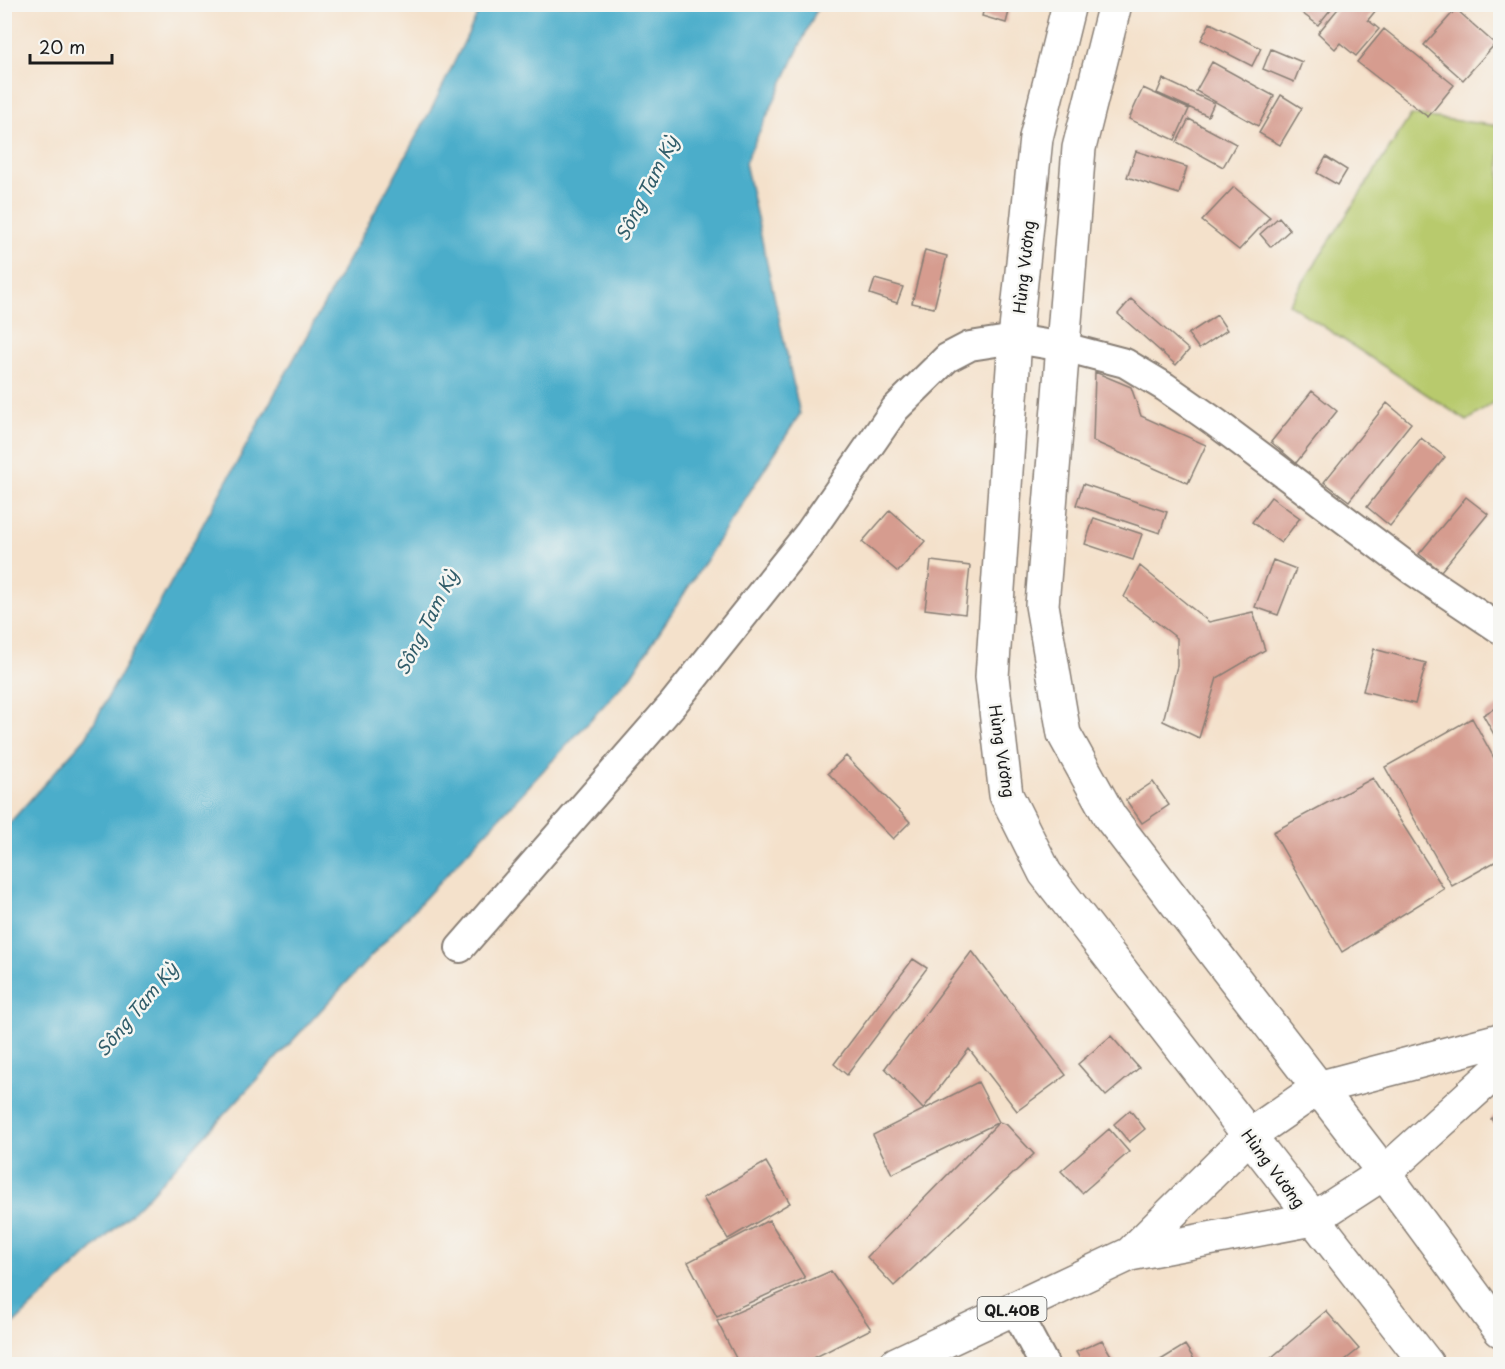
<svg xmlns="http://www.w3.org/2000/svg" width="1505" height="1369" font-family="'Playpen Sans',sans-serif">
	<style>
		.green { fill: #b8ca6d; stroke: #6a7344; stroke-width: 1.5 }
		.water { fill: #4badca; stroke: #346473; stroke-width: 1.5 }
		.building { fill: #d69c8f }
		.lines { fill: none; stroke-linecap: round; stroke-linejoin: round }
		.minor-casing { stroke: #887e74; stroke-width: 32 }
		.major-casing { stroke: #887e74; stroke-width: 36 }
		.highway-casing { stroke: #887e74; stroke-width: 36 }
		.minor { stroke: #fff; stroke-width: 28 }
		.major { stroke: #fff; stroke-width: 33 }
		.highway { stroke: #fff; stroke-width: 33 }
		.labels { text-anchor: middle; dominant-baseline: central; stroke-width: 5; stroke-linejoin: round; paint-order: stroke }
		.shield { fill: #f6f6f2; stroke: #5d5d5c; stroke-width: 1.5 }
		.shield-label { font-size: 15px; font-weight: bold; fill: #1c1c1c }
		.street-label { font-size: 16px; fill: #1c1c1c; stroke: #f6f6f2 }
		.water-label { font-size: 18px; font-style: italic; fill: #315d6a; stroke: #f6f6f2 }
	</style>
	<rect width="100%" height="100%" fill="#f6f6f2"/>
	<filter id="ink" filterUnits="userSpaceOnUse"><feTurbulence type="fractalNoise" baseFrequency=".0167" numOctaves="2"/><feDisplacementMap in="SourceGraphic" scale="12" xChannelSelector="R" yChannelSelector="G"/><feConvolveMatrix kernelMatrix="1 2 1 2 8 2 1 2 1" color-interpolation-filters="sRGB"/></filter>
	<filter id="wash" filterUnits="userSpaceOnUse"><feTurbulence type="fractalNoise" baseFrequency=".008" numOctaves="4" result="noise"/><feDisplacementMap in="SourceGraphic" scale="24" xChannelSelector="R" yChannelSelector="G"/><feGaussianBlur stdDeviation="1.35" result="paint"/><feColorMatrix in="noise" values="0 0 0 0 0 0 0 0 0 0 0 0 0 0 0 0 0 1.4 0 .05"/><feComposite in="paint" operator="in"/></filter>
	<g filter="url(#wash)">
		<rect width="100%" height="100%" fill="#f4e1cb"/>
		<path class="green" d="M1411,115L1500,126V398L1467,421L1289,304Z"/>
		<path class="water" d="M482,5H819L745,163L800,414L631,676L142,1203L5,1332V828L86,737L433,106Z"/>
		<g id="blocks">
			<path class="building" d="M985,4H1011L1006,23L982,16Z
				M1302,4H1335L1318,25L1298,10Z
				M1342,4H1381L1368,20L1379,29L1356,56L1340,43L1335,49L1318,33Z
				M1456,9L1495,44L1463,80L1424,45Z
				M1210,23L1261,48L1252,66L1201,40Z
				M1384,29L1454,85L1428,117L1357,62Z
				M1271,49L1302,62L1294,82L1263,69Z
				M1212,62L1274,96L1258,126L1196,91Z
				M1163,79L1214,103L1208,116L1157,93Z
				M1143,88L1189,109L1175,140L1129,119Z
				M1281,95L1302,108L1280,145L1259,133Z
				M1189,119L1236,144L1223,167L1177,142Z
				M1136,151L1187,167L1179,194L1127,177Z
				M1326,157L1347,170L1338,185L1317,173Z
				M1234,187L1270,217L1239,250L1202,221Z
				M1279,217L1290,230L1271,247L1260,234Z
				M925,250L947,256L934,308L912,303Z
				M875,279L903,287L897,303L870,294Z
				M1131,299L1189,350L1176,365L1118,314Z
				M1217,315L1227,330L1199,349L1188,334Z
				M1095,372L1131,387L1141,416L1206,445L1188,483L1093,441Z
				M1312,391L1337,411L1296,463L1271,442Z
				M1387,403L1411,423L1349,501L1324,482Z
				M1421,438L1445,457L1390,526L1367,507Z
				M1083,484L1167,512L1160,533L1076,505Z
				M1271,497L1300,518L1281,543L1252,522Z
				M1466,497L1488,514L1441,571L1419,554Z
				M890,510L925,541L898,572L862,542Z
				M1094,518L1142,534L1133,560L1085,544Z
				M1273,560L1296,569L1278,615L1255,607Z
				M931,561L970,566L965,614L925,609Z
				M1140,566L1209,622L1253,612L1265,650L1217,678L1199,738L1163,721L1177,666V638L1124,597Z
				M1374,649L1426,663L1415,704L1363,691Z
				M1500,705V745L1483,715Z
				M1472,718L1500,769V859L1452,886L1385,767Z
				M846,756L910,822L893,839L828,773Z
				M1373,778L1444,889L1342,952L1273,832Z
				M1153,782L1169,805L1142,823L1126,800Z
				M972,951L1066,1075L1017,1111L969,1049L923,1109L885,1068Z
				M913,959L927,968L847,1075L834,1064Z
				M1111,1036L1139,1068L1106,1096L1078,1064Z
				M978,1082L999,1122L1007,1125L1034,1154L894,1286L867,1257L999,1122L892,1174L873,1135Z
				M1130,1110L1145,1129L1129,1142L1114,1124Z
				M1500,1110V1130L1491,1119Z
				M1109,1129L1129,1152L1082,1193L1061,1171Z
				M766,1162L790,1203L728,1239L703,1198Z
				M769,1220L805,1278L717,1317L688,1262Z
				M831,1271L871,1329L802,1364H739L717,1321Z
				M1326,1311L1359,1349L1340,1364H1264Z
				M1102,1340L1116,1364H1083L1076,1352Z
				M1185,1345L1197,1364H1162L1159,1361Z"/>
		</g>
	</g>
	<g filter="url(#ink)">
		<use href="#blocks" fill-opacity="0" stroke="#887e74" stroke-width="1.5"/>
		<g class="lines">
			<defs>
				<path id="minor" d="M460,948L672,705L809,533L895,409L947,358L970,346L1015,339L1064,347L1125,363L1165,387L1215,422L1412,570L1500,629
					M1014,1308L1044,1364"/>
				<path id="major" d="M1069,4L1036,138L1015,339L992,677L1006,795L1045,873L1427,1364
					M1115,4L1079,148L1042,605L1064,734L1110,817L1384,1173L1500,1330"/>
				<path id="highway" d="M1130,1254L1250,1135L1318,1088L1500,1040
					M896,1364L1130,1254L1313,1219L1384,1173L1500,1068"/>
			</defs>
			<use href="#minor" class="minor-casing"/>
			<use href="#major" class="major-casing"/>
			<use href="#highway" class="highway-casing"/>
			<use href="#minor" class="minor"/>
			<use href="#major" class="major"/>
			<use href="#highway" class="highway"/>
		</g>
	</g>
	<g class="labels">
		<rect class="shield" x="977.5" y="1297" width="69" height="24" rx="4.5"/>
		<g class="shield-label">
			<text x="1012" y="1309">QL.40B</text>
		</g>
		<g class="street-label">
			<text transform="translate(1023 267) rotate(-84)">Hùng Vương</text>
			<text transform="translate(1003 751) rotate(81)">Hùng Vương</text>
			<text transform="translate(1274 1168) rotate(53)">Hùng Vương</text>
		</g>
		<g class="water-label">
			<text transform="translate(646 188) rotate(-63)">Sông Tam Kỳ</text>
			<text transform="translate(426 622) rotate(-63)">Sông Tam Kỳ</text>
			<text transform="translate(136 1009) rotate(-50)">Sông Tam Kỳ</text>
		</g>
	</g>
	<rect width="1505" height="1369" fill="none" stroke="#f6f6f2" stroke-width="24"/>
	<path d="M30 54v9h82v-9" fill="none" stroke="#1c1c1c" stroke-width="3"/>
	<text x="39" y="54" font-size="18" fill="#1c1c1c" stroke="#f6f6f2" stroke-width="4.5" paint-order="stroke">20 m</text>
</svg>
